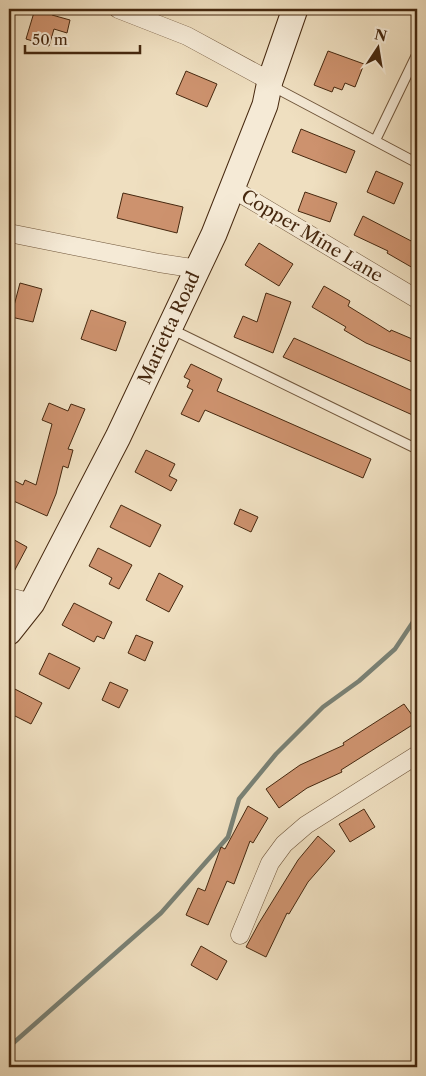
<svg xmlns="http://www.w3.org/2000/svg" width="426" height="1076" font-family="'Libre Caslon Text',serif">
	<style>
		.lines { fill: none; stroke-linecap: round; stroke-linejoin: round }
		.stream { stroke: #798175; stroke-width: 4.5 }
		.building { fill: #cd926e; stroke: #46280f }
		.lane-casing { stroke: #70563b; stroke-width: 11 }
		.street-casing { stroke: #70563b; stroke-width: 19 }
		.secondary-casing { stroke: #46280f; stroke-width: 27 }
		.lane { stroke: #f5ead6; stroke-width: 9 }
		.street { stroke: #f5ead6; stroke-width: 18 }
		.secondary { stroke: #f5ead6; stroke-width: 25 }
		.labels { text-anchor: middle; dominant-baseline: central; stroke-width: 4; stroke-linejoin: round; paint-order: stroke }
		.street-label { font-size: 18px; fill: #46280f; stroke: #f5ead6 }
	</style>
	<rect width="100%" height="100%" fill="#efdfc0"/>
	<filter id="stains"><feTurbulence type="fractalNoise" baseFrequency=".004" numOctaves="4"/><feColorMatrix values="0 0 0 0 .2 0 0 0 0 .09 0 0 0 0 .02 0 0 0 .5 -.17"/></filter>
	<radialGradient id="worn" r=".72"><stop offset=".6" stop-color="#630" stop-opacity="0"/><stop offset="1" stop-color="#630" stop-opacity=".3"/></radialGradient>
	<g class="lines">
		<path class="stream" d="M11,1045L161,913L228,837L239,799L276,754L323,707L359,681L395,649L417,616"/>
	</g>
	<path class="building" d="M35,9H53L52,15L70,20L67,33L54,29L49,46L26,39Z
		M328,51L364,64L355,87L345,83L342,90L334,87L332,92L314,85Z
		M186,71L217,84L207,107L176,94Z
		M301,129L355,151L346,173L292,152Z
		M376,171L403,183L394,204L367,192Z
		M305,192L337,203L330,222L298,211Z
		M123,193L183,207L177,233L117,218Z
		M363,216L417,244V260L413,268L387,253L388,251L354,235Z
		M259,243L293,264L279,286L245,265Z
		M20,283L42,289L33,322L11,317Z
		M324,286L350,301L348,306L390,332L391,330L417,341V364L366,343L344,330L346,327L312,307Z
		M266,293L291,302L273,353L234,337L243,316L257,322Z
		M91,310L126,322L116,351L81,339Z
		M294,338L417,393V417L283,357Z
		M191,364L222,379L217,391L371,459L363,478L205,410L199,422L181,414L193,390L187,387L190,380L184,377Z
		M49,403L68,411L71,404L85,409L68,449L73,450L68,468L63,466L56,494L47,516L9,499V478L23,485L25,480L36,485L52,424L42,420Z
		M146,450L175,464L169,476L177,480L171,491L135,472Z
		M121,505L161,525L150,547L110,527Z
		M240,509L258,517L251,532L234,524Z
		M9,537L27,547L9,581Z
		M98,548L132,565L119,589L109,584L112,578L89,566Z
		M159,573L183,586L169,612L146,600Z
		M74,603L112,622L104,639L97,636L94,642L62,625Z
		M136,635L153,642L145,661L128,653Z
		M49,653L80,668L69,689L39,674Z
		M110,682L128,690L119,708L102,700Z
		M9,686L42,703L31,724L9,713Z
		M404,704L417,722L341,770L342,772L307,788L279,808L266,789L300,765L344,745L343,743Z
		M248,806L268,818L253,843L250,841L234,884L227,881L208,925L186,915L198,888L205,891L221,847L225,849Z
		M364,809L375,827L350,842L339,824Z
		M318,836L335,851L308,882L289,914L287,913L266,957L246,947L259,923L298,860Z
		M201,946L227,961L217,980L191,965Z"/>
	<g class="lines">
		<defs>
			<path id="lane" d="M270,85L417,163
				M376,139L417,54
				M171,329L417,449"/>
			<path id="street" d="M118,9L187,36L270,81
				M233,189L417,299
				M9,233L159,263L198,269
				M9,597L32,603
				M240,935L270,863L284,844L306,825L417,755"/>
			<path id="secondary" d="M9,632L32,603L118,437L214,234L265,105L270,81L295,9"/>
		</defs>
		<use href="#lane" class="lane-casing"/>
		<use href="#street" class="street-casing"/>
		<use href="#secondary" class="secondary-casing"/>
		<use href="#lane" class="lane"/>
		<use href="#street" class="street"/>
		<use href="#secondary" class="secondary"/>
	</g>
	<g class="labels">
		<g class="street-label">
			<text transform="translate(312 236) rotate(31)">Copper Mine Lane</text>
			<text transform="translate(169 328) rotate(-65)">Marietta Road</text>
		</g>
	</g>
	<rect width="426" height="1076" fill="none" stroke="#efdfc0" stroke-width="30"/>
	<rect x="10" y="10" width="406" height="1056" fill="none" stroke="#46280f" stroke-width="2.5"/>
	<rect x="15" y="15" width="396" height="1046" fill="none" stroke="#46280f"/>
	<g transform="translate(378 48) rotate(12)" stroke="#f5ead6" stroke-width="4" paint-order="stroke">
	<path d="M0-4L9 19L0 12L-9 19Z" fill="#46280f"/>
	<text y="-8" font-size="14" font-weight="bold" text-anchor="middle" fill="#46280f">N</text>
	</g>
	<path d="M25 45v8h115v-8" fill="none" stroke="#46280f" stroke-width="2.5"/>
	<text x="32" y="45" font-size="15" fill="#46280f" stroke="#f5ead6" stroke-width="4" paint-order="stroke">50 m</text>
	<rect width="100%" height="100%" filter="url(#stains)"/>
	<rect width="100%" height="100%" fill="url(#worn)"/>
</svg>
